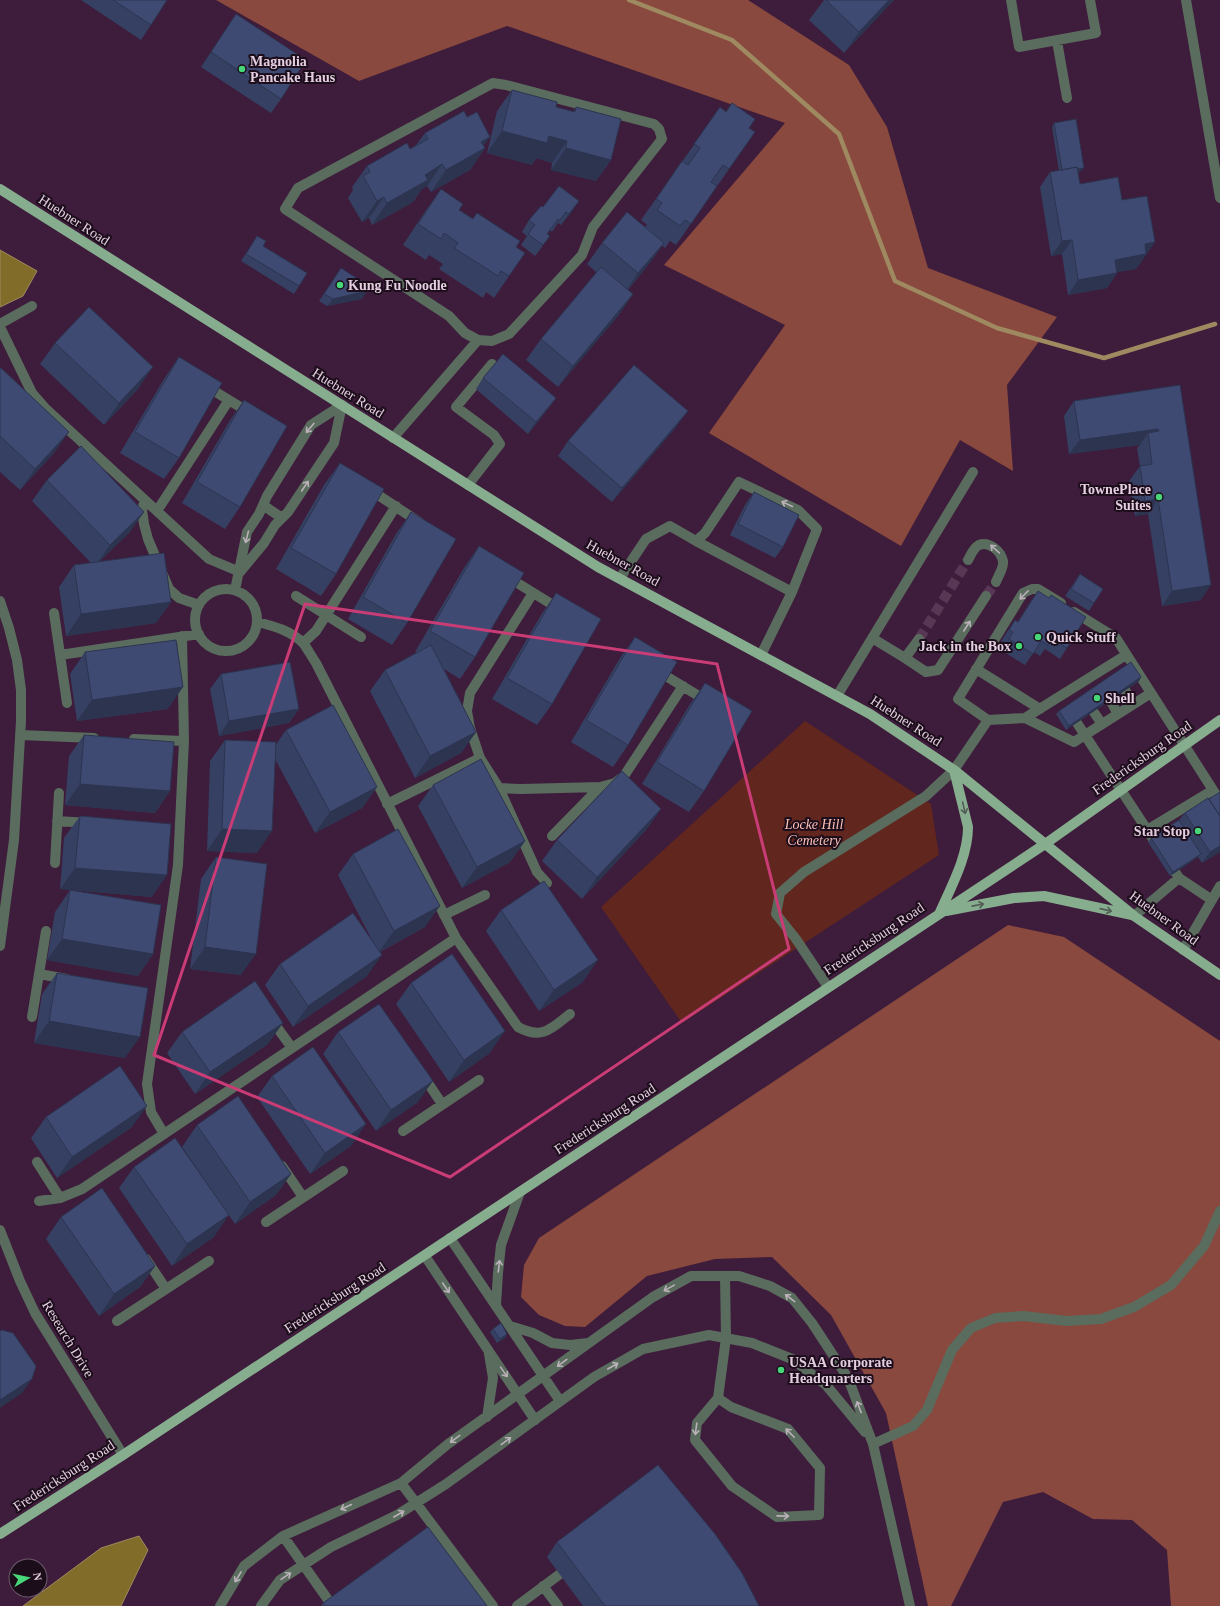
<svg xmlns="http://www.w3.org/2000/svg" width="1220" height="1606" font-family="'Times New Roman',serif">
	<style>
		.green { fill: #61271e }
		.forest { fill: #89493e }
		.water { fill: #826c29; stroke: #9f8960 }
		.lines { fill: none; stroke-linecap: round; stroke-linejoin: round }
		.stream { stroke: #9f8960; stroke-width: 4.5 }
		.minor-tunnel { stroke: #573754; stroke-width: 10; stroke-dasharray: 10 5; stroke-linecap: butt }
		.minor { stroke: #5a6c5e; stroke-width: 10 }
		.major { stroke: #87ad8f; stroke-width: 10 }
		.wall { fill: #364063 }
		.shaded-wall { fill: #2c3450 }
		.building { fill: #3f4a73; stroke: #2c3450 }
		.oneway { stroke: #bbb1b9 }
		.oneway2 { stroke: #525d55 }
		.marked { fill: none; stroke: #c93c76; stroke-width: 3; stroke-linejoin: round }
		.poi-dot { fill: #47d779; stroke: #1c0d1b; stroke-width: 1.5 }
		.labels { text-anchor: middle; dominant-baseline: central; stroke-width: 4; stroke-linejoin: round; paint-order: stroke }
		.poi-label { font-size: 14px; font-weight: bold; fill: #e4cee0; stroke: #1c0d1b; text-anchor: start }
		.street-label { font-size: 14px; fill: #e4cee0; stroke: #1c0d1b }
		.park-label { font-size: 14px; font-style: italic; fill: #fdc1b5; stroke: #1c0d1b }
	</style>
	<rect width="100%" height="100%" fill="#3e1c3b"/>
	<path class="green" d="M805,721L931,804L939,855L682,1023L601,907Z"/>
	<path class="forest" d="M216,0H748L849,65L887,127L928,268L1057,317L1007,385L1013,471L960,440L901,546L709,433L785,325L664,265L785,123L507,26L359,81Z
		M1008,925L1064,937L1220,1041V1606H1171L1167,1550L1132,1520L1093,1519L1043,1492L1003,1502L951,1606H928L886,1413L831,1315L772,1257L715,1259L647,1276L585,1327L565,1326L539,1315L521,1297L524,1265L539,1238Z"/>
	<path class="water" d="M0,250L37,271L23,296L0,307Z
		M139,1536L148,1550L121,1606H23L101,1548Z"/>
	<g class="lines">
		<path class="stream" d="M629,0L732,40L839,134L895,281L997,328L1104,358L1215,324"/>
		<path class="minor-tunnel" d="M986,596L996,582
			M919,639L968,560"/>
		<path class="minor" d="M1011,0L1019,47L1096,33L1090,0
			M1186,0L1220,198
			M1057,41L1067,98
			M0,324L32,306
			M0,327L32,393L46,409L209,559L240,572
			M206,386L250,413
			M393,438L478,340L492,341L509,334L582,255L593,227L662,139L659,129L654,124L506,85L493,83L298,188L285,209L449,316L465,333L478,340
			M468,485L500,444L494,435L456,407L492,364
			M369,489L419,522
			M145,500L142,510L144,524L148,539L169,589L179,598L199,605
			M263,505L282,518
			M157,511L229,400
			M696,541L792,592
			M968,560C971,555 973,548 979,545C989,541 1001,551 1003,561C1004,568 998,576 996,582
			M240,572L264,543L275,525L288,512L334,443L342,405
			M506,576L561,610
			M620,578L646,539L670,526L696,541L705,533L739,482L798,510L817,529L792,592L761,655
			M195 620a31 31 0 1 1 62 0a31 31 0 1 1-62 0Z
			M235,590L247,532L259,514L267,496L311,425L342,405
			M533,593L470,693L467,711L470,728L480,758L499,788L537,872L547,883
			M296,596L361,637
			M0,601L9,628L17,660L21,690V721L14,840L0,946
			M1061,603L1038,589H1032L1023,593L958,699L988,720L1025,718L1074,742L1151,693
			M1074,612L1116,638L1220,801
			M54,613L67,703
			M257,622C274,626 292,631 304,644C308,650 312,657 316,663L456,938L518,1027C542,1040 551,1029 570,1014
			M872,638L905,658
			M919,639L905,658L926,672L938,670L986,596
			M303,643L316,631L396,506
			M60,655L199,634
			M976,669L1040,709
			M656,670L707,701
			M1125,690L1133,704
			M837,696L973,472
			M1110,700L1118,714
			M1093,711L1102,724
			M1025,718L1126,655
			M1077,723L1159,848
			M20,735L94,738
			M134,739L184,741
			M499,788L521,789L600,787L615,783L624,776L683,686
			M387,804L480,758
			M57,821L89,823
			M1147,830L1213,790
			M552,836L600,787
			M1168,861L1179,878L1212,900
			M55,863L59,793
			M444,915L485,895
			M1134,916L1179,878
			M1183,950L1220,886
			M39,974L67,979
			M828,987L796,939L776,914L780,893L804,872L926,796L954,770L988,720
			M32,1017L46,931
			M271,1019L292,1048
			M422,1074L442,1104
			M403,1131L479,1080
			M164,1134L151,1112L147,1084L178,865L184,741L182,636
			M37,1162L60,1198
			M282,1166L303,1197
			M39,1201L60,1198L82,1189L456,938
			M266,1222L343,1171
			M0,1230L20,1281L35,1313L123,1455
			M450,1238L560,1401
			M425,1256L535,1420
			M146,1259L166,1289
			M496,1305L498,1273L501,1245L520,1192
			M117,1321L209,1261
			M510,1326L533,1333L552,1343L570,1345L588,1343
			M718,1398L731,1407L788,1429L820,1468L819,1515L777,1517L732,1486L695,1440L697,1423L718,1398L726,1338L725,1276
			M487,1417L493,1378L489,1354
			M873,1444L913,1426L927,1410L952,1350L971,1328L995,1318L1024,1316L1066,1321L1101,1319L1134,1307L1171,1285L1204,1246L1220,1211
			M401,1483L493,1606
			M283,1536L331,1604
			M543,1586L558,1606
			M220,1606L244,1566L283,1536L401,1483L448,1444L653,1297L691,1276H739L770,1286L792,1298L812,1323L848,1378L873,1444L910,1606
			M261,1606L280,1580L331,1547L397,1515L446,1484L594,1377L643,1349L709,1335L752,1343L792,1359L826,1385L865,1432
			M517,1606L560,1574"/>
		<path class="major" d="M0,189L598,567L870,714L954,770L1134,916L1220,975
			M946,911L1014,898L1044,896L1132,915
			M940,912C952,885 968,856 968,827L954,770
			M0,1534L123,1455L1045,844L1220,720"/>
	</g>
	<path class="wall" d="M81,0H167L141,40Z
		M824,0H894L844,53L809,20Z
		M236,14L281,99L271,113L201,67Z
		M512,90L556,107L573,112L576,107L611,160L596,181L551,170L552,163L536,158L532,165L487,153L497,111Z
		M1054,123L1081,171L1078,172L1080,184L1122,200L1155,242L1136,269L1117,272V273L1107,288L1068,295L1062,254L1051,256L1040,187L1050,172L1059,171L1052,127Z
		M749,128L755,132L676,245L670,241L665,248L662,246L649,264L628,290L633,294L618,316L558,387L526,360L541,339L597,273L587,264L602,243L645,227L647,225L641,220L705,129Z
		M425,133L484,147L485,148L470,170L431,192L427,186L422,189L413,202L372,225L369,218L362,222L348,198L353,190L352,187L367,166L410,149L416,145Z
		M441,189L459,210L516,247L509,276L494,298L486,292L483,298L439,269L443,264L429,255L426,260L403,245L426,210Z
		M579,201L561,225L558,223L552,232L550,230L547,234L542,247L535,256L521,245L527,236L522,232L529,220L543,207Z
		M257,236L263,246L299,286L294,294L241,261Z
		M341,268L362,299L327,306L319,301Z
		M55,343L138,389L104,425L40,364Z
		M179,357V458L164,479L120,453L164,379Z
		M0,369L54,453L20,490L0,472Z
		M483,378L556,398L548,409L528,434L476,389Z
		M1180,385L1201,600L1162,606L1148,514L1135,516L1129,481L1140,466L1137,448L1140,445L1069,454L1064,416L1074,401Z
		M244,400L240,507L225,529L182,503L229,422Z
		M677,426L612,502L558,456L568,441Z
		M340,463L336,574L321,596L276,569L324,485Z
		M47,480L144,512L129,533L99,562L171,602L156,623L66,636L59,587L74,565L91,563L32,501Z
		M754,492L783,547L775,558L730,535L746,503Z
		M411,512L407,623L392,645L348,619L396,534Z
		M479,546L475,657L460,679L444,669L476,732L461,753L415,778L370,691L385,670L417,653L415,652L464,568Z
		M1080,574L1094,603L1089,611L1065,596Z
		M1038,591L1067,648L1060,659L1045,649L1040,656L1034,652L1025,665L1001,650L1005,643L1001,641L1015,620L1018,622L1030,602Z
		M556,593L552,704L537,725L492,699L541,615Z
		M635,637L628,745L613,767L571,742L620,658Z
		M85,652L168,709L77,721L70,674Z
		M221,674L299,709L289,723L219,736L210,689Z
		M1141,677L1139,681L1066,730L1056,714L1059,711Z
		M705,683L704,791L689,812L642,784L690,704Z
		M286,730L377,787L362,808L315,833L275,759L257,853L207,851L210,761L225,740L275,746Z
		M84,735L170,791L155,813L65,805L69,756Z
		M433,785L525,841L510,862L462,888L418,806Z
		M661,809L646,830L582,899L542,861L557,840Z
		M1185,813L1220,852L1202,863L1198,857L1170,876L1148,842L1151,838L1179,820Z
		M80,816L152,897L60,889L64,838Z
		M353,854L425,927L380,952L367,976L293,1027L265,985L280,964L373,942L338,875Z
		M216,857L241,975L190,969L201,879Z
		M70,890L153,954L138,976L47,960L55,912Z
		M501,910L583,982L539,1011L486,931Z
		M57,973L125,1058L34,1043L42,994Z
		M411,983L490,1053L449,1082L396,1004Z
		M182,1032L268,1044L195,1094L167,1053Z
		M338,1032L418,1102L376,1131L323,1054Z
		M272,1076L351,1146L310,1174L257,1097Z
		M46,1117L132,1127L57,1178L31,1138Z
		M197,1125L291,1174L276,1195L235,1224L182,1147Z
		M134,1167L214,1237L172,1266L119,1188Z
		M61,1217L155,1266L140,1287L99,1316L46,1239Z
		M493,1329L507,1334L505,1338L497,1343L490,1332Z
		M557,1542L759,1606H583L547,1557Z
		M323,1603L487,1606H321Z"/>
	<path class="shaded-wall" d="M889,0H894L844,53L859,32Z
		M502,131L549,136L567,141L552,163L536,158L532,165L487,153Z
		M490,137L481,150L485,148L470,170L431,192L446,170L481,142Z
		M566,148L611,160L596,181L551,170Z
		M442,164L427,186L422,189L413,202L372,225L387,203L425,175Z
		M1084,168L1081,171L1060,175L1063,171Z
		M384,197L369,218L362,222L377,201Z
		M579,201L571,213L561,225L569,214Z
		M566,212L558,223L552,232L559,221Z
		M1072,240L1062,254L1051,256L1062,241Z
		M1155,242L1136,269L1105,274L1115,260L1145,244Z
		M664,243L649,264L623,295L638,273Z
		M1117,273L1107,288L1068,295L1078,280Z
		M367,291L362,299L327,306L333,299Z
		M633,294L618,316L558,387L573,366Z
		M153,367L138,389L104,425L119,403Z
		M556,398L548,409L528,434L536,422Z
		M688,411L677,426L612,502L622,488Z
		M1158,429L1149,442L1148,433L1140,445L1069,454L1080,440Z
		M69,432L54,453L20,490L35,469Z
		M1158,499L1148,514L1135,516L1145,501Z
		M144,512L129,533L95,566L110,545Z
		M1211,585L1201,600L1162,606L1172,591Z
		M171,602L156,623L66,636L81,614Z
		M1141,677L1139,681L1066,730L1069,726Z
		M183,687L168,709L77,721L92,700Z
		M299,709L289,723L219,736L229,721Z
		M476,732L461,753L415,778L430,756Z
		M80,784L170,791L155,813L65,805Z
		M377,787L362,808L315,833L330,812Z
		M661,809L646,830L582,899L597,877Z
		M222,829L272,831L257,853L207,851Z
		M525,841L510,862L462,888L477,867Z
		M1220,846V852L1202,863L1210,852Z
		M1201,854L1198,857L1170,876L1173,872Z
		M75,868L167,875L152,897L60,889Z
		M440,906L425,927L379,952L394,931Z
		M62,939L153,954L138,976L47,960Z
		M205,947L256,954L241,975L190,969Z
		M382,955L367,976L293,1027L308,1006Z
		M598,960L583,982L539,1011L554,990Z
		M49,1021L140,1037L125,1058L34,1043Z
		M283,1023L268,1044L195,1094L210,1072Z
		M505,1031L490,1053L449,1082L464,1060Z
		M433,1081L418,1102L376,1131L391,1110Z
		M147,1106L132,1127L57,1178L72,1157Z
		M366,1124L351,1146L310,1174L325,1153Z
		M291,1174L276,1195L235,1224L250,1202Z
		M229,1215L214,1237L172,1266L187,1244Z
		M155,1266L140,1287L99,1316L114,1294Z
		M507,1334L505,1338L497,1343L500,1339Z
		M32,1379L22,1393L0,1408V1400Z"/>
	<path class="building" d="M113,0H167L151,25Z
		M826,0H889L859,32Z
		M236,14L306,60L281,99L211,52Z
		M512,90L557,102L556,107L575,112L576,107L621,119L611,160L566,148L567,141L549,136L547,143L502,131Z
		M732,103L755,119L749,128L755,132L729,169L723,165L711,182L717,186L691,224L685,220L680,226L657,210L662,203L656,199L682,161L688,165L700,148L694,144L720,107L726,112Z
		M464,111L467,117L477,112L490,137L481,142L485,148L446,170L442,164L425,175L428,180L387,203L384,197L377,201L363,176L370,172L367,166L407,143L410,149L428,139L425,133Z
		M1076,119L1084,168L1078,169L1077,167L1062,170L1054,123Z
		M1077,167L1080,184L1118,177L1122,200L1147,196L1155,242L1145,244L1146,254L1115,260L1117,273L1078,280L1072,240L1062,241L1050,172Z
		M559,186L579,201L569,214L566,212L559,221L558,219L547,234L550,236L543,245L528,234L535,225L529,220L541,206L543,207Z
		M441,189L463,204L459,210L473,219L477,213L520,241L516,247L525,253L509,276L501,271L498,276L454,248L458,243L444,233L441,239L418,224Z
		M627,212L664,243L638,273L602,243Z
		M257,236L266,241L263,246L307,273L299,286L246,254Z
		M601,267L633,294L573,366L541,339Z
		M341,268L370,287L367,291L333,299L324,294Z
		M89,307L153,367L119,403L55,343Z
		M503,354L556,398L536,422L483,378Z
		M179,357L222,383L179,458L135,432Z
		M634,365L688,411L622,488L568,441Z
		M1,368L69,432L35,469L0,436V369Z
		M1180,385L1211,585L1172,591L1158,499L1145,501L1140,466L1152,464L1148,433L1159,431L1158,429L1080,440L1074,401Z
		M244,400L287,426L240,507L197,482Z
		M81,446L144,512L110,545L47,480Z
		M340,463L384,489L336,574L291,548Z
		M754,492L799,515L783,547L738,524Z
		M411,512L456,539L407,623L363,597Z
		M479,546L524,573L475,657L430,631Z
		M164,553L171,602L81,614L74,565Z
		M1080,574L1103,589L1094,603L1071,589Z
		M1038,591L1049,598L1051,595L1086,617L1067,648L1052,638L1048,645L1041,641L1033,654L1009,639L1013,632L1009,630L1015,620L1018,622Z
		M556,593L601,619L552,704L507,678Z
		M635,637L677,662L628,745L586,720Z
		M176,640L183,687L92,700L85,652Z
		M431,645L476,732L430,756L385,670Z
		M290,662L299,709L229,721L221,674Z
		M1131,662L1141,677L1069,726L1059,711Z
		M705,683L752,711L704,791L657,762Z
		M333,705L377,787L330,812L286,730Z
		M84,735L174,742L170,791L80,784Z
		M225,740L276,742L272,831L222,829Z
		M481,759L525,841L477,867L433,785Z
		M622,771L661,809L597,877L557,840Z
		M1220,792V816L1209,799Z
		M1208,798L1220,816V846L1210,852L1185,813Z
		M80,816L171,824L167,875L75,868Z
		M1179,820L1201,854L1173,872L1151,838Z
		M398,829L440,906L394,931L353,854Z
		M216,857L267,864L256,954L205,947Z
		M544,881L598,960L554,990L501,910Z
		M70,890L161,905L153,954L62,939Z
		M353,913L382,955L308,1006L280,964Z
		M452,954L505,1031L464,1060L411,983Z
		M57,973L148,988L140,1037L49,1021Z
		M255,981L283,1023L210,1072L182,1032Z
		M379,1004L433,1081L391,1110L338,1032Z
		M313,1047L366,1124L325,1153L272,1076Z
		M120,1066L147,1106L72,1157L46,1117Z
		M238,1096L291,1174L250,1202L197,1125Z
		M175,1138L229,1215L187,1244L134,1167Z
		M102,1188L155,1266L114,1294L61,1217Z
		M501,1323L507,1334L500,1339L493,1329Z
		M2,1330L13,1333L36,1366L32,1379L0,1400V1331Z
		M658,1465L715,1534L742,1573L759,1606H605L557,1542Z
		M428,1527L487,1606H326L323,1603Z"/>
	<defs><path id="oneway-shaft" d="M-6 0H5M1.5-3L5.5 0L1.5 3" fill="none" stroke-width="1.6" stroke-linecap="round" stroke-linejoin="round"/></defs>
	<g class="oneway">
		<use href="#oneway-shaft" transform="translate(310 428) rotate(130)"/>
		<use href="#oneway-shaft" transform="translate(305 486) rotate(-56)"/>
		<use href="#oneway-shaft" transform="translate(787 504) rotate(-155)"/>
		<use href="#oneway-shaft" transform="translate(247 537) rotate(104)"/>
		<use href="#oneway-shaft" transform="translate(995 549) rotate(-138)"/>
		<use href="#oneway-shaft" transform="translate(1024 595) rotate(135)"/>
		<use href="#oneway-shaft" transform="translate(967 626) rotate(-57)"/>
		<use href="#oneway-shaft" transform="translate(499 1266) rotate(-83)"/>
		<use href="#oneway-shaft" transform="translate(446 1288) rotate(56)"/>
		<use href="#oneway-shaft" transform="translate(669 1288) rotate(151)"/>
		<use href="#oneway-shaft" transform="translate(790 1298) rotate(-143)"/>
		<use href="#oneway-shaft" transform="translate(562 1363) rotate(144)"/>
		<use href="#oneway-shaft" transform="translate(613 1366) rotate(-30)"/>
		<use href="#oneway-shaft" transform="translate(504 1372) rotate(55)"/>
		<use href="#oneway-shaft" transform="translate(859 1407) rotate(-111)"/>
		<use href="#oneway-shaft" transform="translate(696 1429) rotate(98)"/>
		<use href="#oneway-shaft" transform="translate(790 1433) rotate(-135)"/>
		<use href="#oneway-shaft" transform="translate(455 1439) rotate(144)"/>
		<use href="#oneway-shaft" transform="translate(506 1441) rotate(-36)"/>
		<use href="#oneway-shaft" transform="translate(346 1507) rotate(155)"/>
		<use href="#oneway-shaft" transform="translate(399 1514) rotate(-30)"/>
		<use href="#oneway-shaft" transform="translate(783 1516) rotate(1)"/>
		<use href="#oneway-shaft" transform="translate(286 1576) rotate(-34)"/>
		<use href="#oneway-shaft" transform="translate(238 1577) rotate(121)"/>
	</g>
	<g class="oneway2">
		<use href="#oneway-shaft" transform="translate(964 808) rotate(77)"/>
		<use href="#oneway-shaft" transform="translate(978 905) rotate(-11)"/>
		<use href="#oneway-shaft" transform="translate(1106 910) rotate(13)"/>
	</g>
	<path class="marked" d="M305,604L717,664L789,949L450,1177L154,1055Z"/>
	<g class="poi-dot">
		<circle cx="242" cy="69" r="4"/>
		<circle cx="340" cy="285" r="4"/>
		<circle cx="1159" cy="497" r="4"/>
		<circle cx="1038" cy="637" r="4"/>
		<circle cx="1019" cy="646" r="4"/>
		<circle cx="1097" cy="698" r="4"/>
		<circle cx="1198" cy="831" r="4"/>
		<circle cx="781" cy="1370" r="4"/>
	</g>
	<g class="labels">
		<g class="poi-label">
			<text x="250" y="61">Magnolia<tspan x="250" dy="16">Pancake Haus</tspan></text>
			<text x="348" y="285">Kung Fu Noodle</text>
			<text x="1151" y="489" text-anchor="end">TownePlace<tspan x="1151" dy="16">Suites</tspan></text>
			<text x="1046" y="637">Quick Stuff</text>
			<text x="1011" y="646" text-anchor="end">Jack in the Box</text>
			<text x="1105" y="698">Shell</text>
			<text x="1190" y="831" text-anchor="end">Star Stop</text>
			<text x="789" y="1362">USAA Corporate<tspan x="789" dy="16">Headquarters</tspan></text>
		</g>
		<g class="street-label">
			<text transform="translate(74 220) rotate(33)">Huebner Road</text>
			<text transform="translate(348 393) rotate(32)">Huebner Road</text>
			<text transform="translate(623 563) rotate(29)">Huebner Road</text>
			<text transform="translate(906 721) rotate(33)">Huebner Road</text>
			<text transform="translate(1142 758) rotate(-35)">Fredericksburg Road</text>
			<text transform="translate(1164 918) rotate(36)">Huebner Road</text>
			<text transform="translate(874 939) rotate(-34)">Fredericksburg Road</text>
			<text transform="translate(605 1119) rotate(-33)">Fredericksburg Road</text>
			<text transform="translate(335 1298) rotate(-33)">Fredericksburg Road</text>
			<text transform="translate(68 1339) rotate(59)">Research Drive</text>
			<text transform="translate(64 1476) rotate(-33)">Fredericksburg Road</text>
		</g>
		<g class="park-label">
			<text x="814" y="824">Locke Hill<tspan x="814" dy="16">Cemetery</tspan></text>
		</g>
	</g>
	<g transform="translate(28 1578) rotate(81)"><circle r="19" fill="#1c0d1b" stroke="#6c5a6a"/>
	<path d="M0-3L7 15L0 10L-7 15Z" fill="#47d779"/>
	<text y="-6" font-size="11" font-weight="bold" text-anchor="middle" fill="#e4cee0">N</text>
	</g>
</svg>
